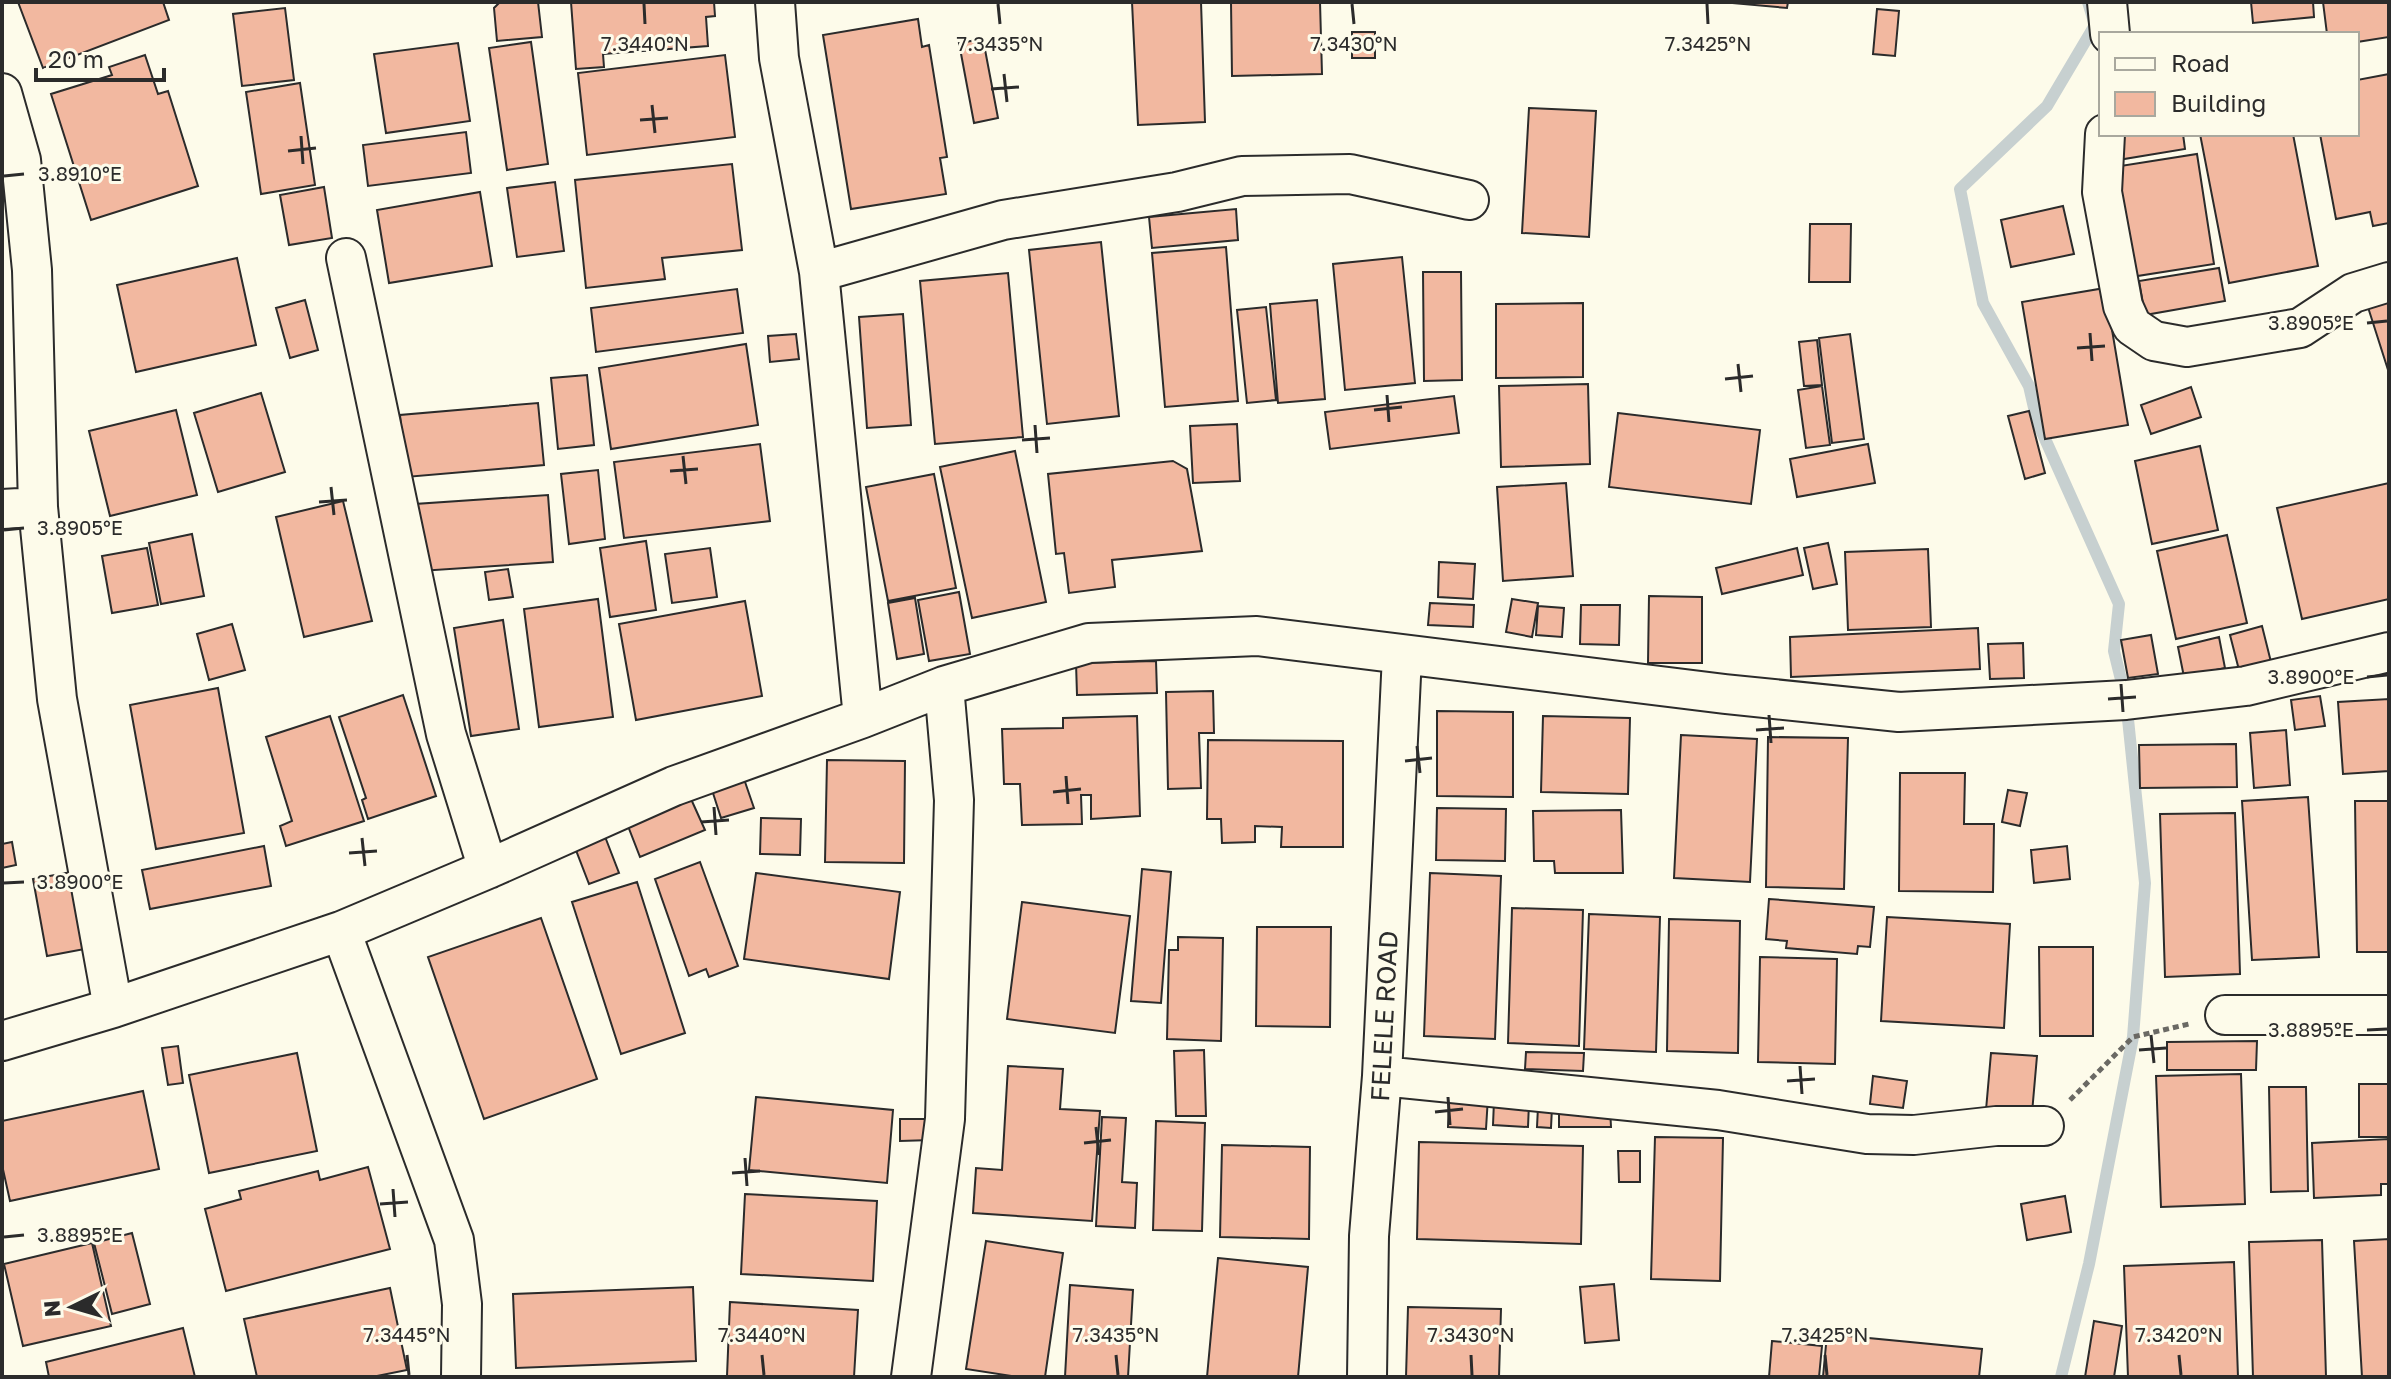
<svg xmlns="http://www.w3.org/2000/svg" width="2391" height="1379" font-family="'Golos Text',sans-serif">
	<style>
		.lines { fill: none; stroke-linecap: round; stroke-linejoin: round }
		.stream { stroke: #c7d0d0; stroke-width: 12 }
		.building { fill: #f2b8a0; stroke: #2b2b2b; stroke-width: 2 }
		.street-casing { stroke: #2b2b2b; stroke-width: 42 }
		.path { stroke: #6a6964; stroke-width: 5; stroke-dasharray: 6 4; stroke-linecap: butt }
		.street { stroke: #fdfbea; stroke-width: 38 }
		.ticks { fill: none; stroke: #2b2b2b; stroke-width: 3 }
		.labels { text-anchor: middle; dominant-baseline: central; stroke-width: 6; stroke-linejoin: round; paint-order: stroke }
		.street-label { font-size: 26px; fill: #2b2b2b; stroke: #fdfbea }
		.ticks-label { font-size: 20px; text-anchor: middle; fill: #2b2b2b; stroke: #fdfbea; stroke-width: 6; stroke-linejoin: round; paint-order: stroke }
	</style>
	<rect width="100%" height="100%" fill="#fdfbea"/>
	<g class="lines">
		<path class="stream" d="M2061,1377L2089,1264L2133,1037L2145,883L2126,700L2114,651L2119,604L2037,421L2029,386L1983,303L1960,189L2047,106L2095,25L2088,2"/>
	</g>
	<path class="building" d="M18,2H163L169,20L43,68Z
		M500,2H538L542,37L497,41L494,8Z
		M571,2H714L715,16L706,17L708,46L603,54L604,67L576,69Z
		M1132,2H1201L1205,122L1138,125Z
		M1231,2H1320L1322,74L1232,76Z
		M1721,2H1788L1787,8Z
		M2251,2H2313L2314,17L2253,23Z
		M2323,2H2389V37L2357,42V34H2327Z
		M285,8L294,80L242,86L233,14Z
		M1877,9L1899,11L1895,56L1873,54Z
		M918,19L922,47L929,45L947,157L940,158L946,194L851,209L823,35Z
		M1352,32H1375V58H1352Z
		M983,39L998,118L974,123L959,43Z
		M531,42L548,164L507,170L489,48Z
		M458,43L470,121L386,133L374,54Z
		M145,55L158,94L168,91L198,186L91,220L51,94L112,75L109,67Z
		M725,55L735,137L587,155L578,73Z
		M2389,74V223L2373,226L2370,212L2336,219L2320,134H2357V80Z
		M300,83L315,185L261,194L246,92Z
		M1529,108L1596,111L1589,237L1522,233Z
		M466,132L471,173L368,186L363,145Z
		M2108,134H2183L2185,149L2112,161Z
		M2200,134H2293L2318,266L2229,283Z
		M2197,154L2214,264L2131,277L2114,167Z
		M732,164L742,250L662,258L665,279L586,288L575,180Z
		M555,182L564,251L517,257L507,188Z
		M324,187L332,238L289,245L280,195Z
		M480,192L492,266L389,283L377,210Z
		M2063,206L2074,254L2011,267L2001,220Z
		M1236,209L1238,240L1152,248L1149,217Z
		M1810,224H1851L1850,282H1809Z
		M1101,242L1119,416L1047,424L1029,250Z
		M1226,247L1238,401L1165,407L1152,253Z
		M1402,257L1415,383L1345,390L1333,264Z
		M237,258L256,345L136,372L117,285Z
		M2219,268L2225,301L2145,315L2139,281Z
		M1423,272H1461L1462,380L1424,381Z
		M1008,273L1023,437L935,444L920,281Z
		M2105,288L2128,425L2045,439L2022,302Z
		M737,289L743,333L596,352L591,308Z
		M2389,294V373L2366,301Z
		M305,300L318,350L290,358L276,308Z
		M1317,300L1325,399L1278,403L1270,304Z
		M1583,303V377L1496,378V304Z
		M1266,307L1276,400L1247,403L1237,310Z
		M903,314L911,425L867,428L859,317Z
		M796,334L799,359L770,362L768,336Z
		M1850,334L1864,439L1832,443L1819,338Z
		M1817,340L1822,385L1804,386L1799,342Z
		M746,344L758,425L611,449L599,368Z
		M587,375L594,445L558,449L551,378Z
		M1588,384L1590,464L1501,467L1499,386Z
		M1822,386L1830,445L1806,448L1798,390Z
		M2191,387L2201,417L2151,434L2141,405Z
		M261,393L285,472L218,492L194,413Z
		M1454,396L1459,433L1330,449L1325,412Z
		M538,403L544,465L406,477L400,415Z
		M176,410L197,495L110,516L89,431Z
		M2029,411L2045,473L2025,479L2008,416Z
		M1618,413L1760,430L1751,504L1609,487Z
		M1237,424L1240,481L1193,483L1190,426Z
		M760,444L770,521L624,538L614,462Z
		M1868,444L1875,483L1797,497L1790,459Z
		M2200,446L2218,530L2152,544L2135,461Z
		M1015,451L1046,602L972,618L940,467Z
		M1173,461L1187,469L1202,551L1112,560L1115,587L1069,593L1064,553L1056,554L1048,474Z
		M598,470L605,539L569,544L561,474Z
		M934,474L956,588L888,601L866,487Z
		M1566,483L1573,576L1503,581L1497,487Z
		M2389,483V599L2302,619L2277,508Z
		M548,495L553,562L420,571L415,504Z
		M343,501L372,621L304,637L276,517Z
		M192,534L204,596L161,604L149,543Z
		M2227,535L2247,623L2176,639L2157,551Z
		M646,541L656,610L610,617L600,548Z
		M1828,543L1837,584L1813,589L1804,548Z
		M147,548L158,605L112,613L102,556Z
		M710,548L717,597L672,603L665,554Z
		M1797,548L1803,575L1722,594L1716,568Z
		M1928,549L1931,627L1848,630L1845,552Z
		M1439,562L1475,564L1473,599L1438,597Z
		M508,569L513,597L489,600L485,572Z
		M959,592L970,654L929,661L918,600Z
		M1649,596L1702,597V663H1648Z
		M915,598L924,654L897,659L888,603Z
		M598,599L613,717L539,727L524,609Z
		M1512,599L1538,603L1532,637L1506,632Z
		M745,601L762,696L636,720L619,624Z
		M1430,603L1474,605L1473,627L1428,625Z
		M1581,605H1620L1619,645L1580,644Z
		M1538,606L1564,608L1562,637L1536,635Z
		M503,620L519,729L471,736L454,628Z
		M232,624L245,670L209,680L197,634Z
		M2262,626L2271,662L2239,670L2230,635Z
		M1978,628L1980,669L1791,677L1790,637Z
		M2151,635L2158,674L2128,678L2121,640Z
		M2219,637L2225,668L2184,677L2178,647Z
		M2023,643L2024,678L1990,679L1988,644Z
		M1156,661L1157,693L1077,695L1076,663Z
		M218,688L244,833L156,849L130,705Z
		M1213,691L1214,733H1199L1201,788L1168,789L1166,692Z
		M403,695L436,796L368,819L362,800L366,798L339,717Z
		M2320,696L2325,726L2295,730L2291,700Z
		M2389,699V771L2343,774L2338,702Z
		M1437,711L1513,712V797L1437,796Z
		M330,716L364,821L286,846L280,826L292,821L266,737Z
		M1137,716L1140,816L1091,819V795H1081L1082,824L1022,825L1020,784H1004L1002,729L1063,728V718Z
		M1543,716L1630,718L1628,794L1541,792Z
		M2286,730L2290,785L2254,788L2250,733Z
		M1681,735L1757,739L1750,882L1674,878Z
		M1768,737L1848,738L1844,889L1766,887Z
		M1208,740L1343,741V847H1281L1282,827L1255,826V842L1222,843L1221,819H1207Z
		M2236,744L2237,787L2140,788L2139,745Z
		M827,760L905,761L904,863L825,862Z
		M1900,773H1965L1964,824H1994L1993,892L1899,891Z
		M744,779L754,808L721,818L712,790Z
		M2008,790L2027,793L2020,826L2002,822Z
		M2308,797L2319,957L2252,960L2242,801Z
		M691,799L705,830L640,857L628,826Z
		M2355,801H2389V952H2357Z
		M1437,808L1506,809L1505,861L1436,860Z
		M1621,810L1623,873H1555L1554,861H1534L1533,811Z
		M2235,813L2240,974L2165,977L2160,814Z
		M761,818L801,819L800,855L760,854Z
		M604,834L619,873L589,884L574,845Z
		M12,842L16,865L2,868V844Z
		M264,846L271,886L150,909L142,870Z
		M2067,846L2070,879L2034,883L2031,850Z
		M700,862L738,966L709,977L706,969L689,976L655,879Z
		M1142,869L1171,872L1161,1003L1131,1001Z
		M77,871L90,948L47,956L33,879Z
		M756,873L900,892L889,979L744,959Z
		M1430,873L1501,876L1495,1039L1424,1036Z
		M637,882L685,1033L621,1054L572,902Z
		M1769,899L1874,907L1870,947L1858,946L1857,954L1786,948L1787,941L1766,939Z
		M1022,902L1130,916L1115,1033L1007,1019Z
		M1512,908L1583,910L1579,1046L1508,1043Z
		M1589,914L1660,917L1656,1052L1584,1049Z
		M1887,917L2010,924L2004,1028L1881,1021Z
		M541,918L597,1079L484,1119L428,957Z
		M1669,919L1740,921L1738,1053L1667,1051Z
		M1257,927H1331L1330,1027L1256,1026Z
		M1178,937L1223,938L1221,1041L1167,1039L1169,950H1178Z
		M2039,947H2093V1036H2040Z
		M1760,957L1837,959L1835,1064L1758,1062Z
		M2257,1041L2256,1070H2167V1042Z
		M178,1046L183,1083L168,1085L162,1048Z
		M1204,1050L1206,1116H1176L1174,1051Z
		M1526,1052L1584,1053L1583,1071L1525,1069Z
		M297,1053L317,1151L209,1173L189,1075Z
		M1991,1053L2037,1056L2032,1113L1986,1110Z
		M1008,1066L1063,1069L1060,1109L1100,1111L1092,1221L973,1213L976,1168L1002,1170Z
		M2241,1074L2245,1204L2161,1207L2156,1076Z
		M1873,1076L1907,1081L1903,1108L1870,1104Z
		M2359,1084H2389V1137H2359Z
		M2269,1087H2306L2308,1191L2271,1192Z
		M143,1091L159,1169L10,1201L2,1165V1121Z
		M1449,1096L1488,1097L1486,1129L1448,1127Z
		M756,1097L893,1110L887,1183L749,1170Z
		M1494,1101L1529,1103L1528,1127L1493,1125Z
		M1538,1107H1552L1551,1128L1537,1127Z
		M1559,1107H1610L1611,1127H1559Z
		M1102,1117L1126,1118L1122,1182L1137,1183L1135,1228L1096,1226Z
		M900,1119H931L932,1140L900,1141Z
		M1156,1121L1205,1123L1202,1231L1153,1230Z
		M1655,1137L1723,1138L1720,1281L1651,1279Z
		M2389,1139V1184H2381V1195L2314,1198L2312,1143Z
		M1419,1142L1583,1146L1581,1244L1417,1239Z
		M1222,1145L1310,1147L1309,1239L1220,1237Z
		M1618,1151H1640V1182H1619Z
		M368,1167L390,1249L226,1291L205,1209L241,1199L239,1191L318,1171L320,1180Z
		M745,1194L877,1201L873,1281L741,1274Z
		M2065,1196L2071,1232L2027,1240L2021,1204Z
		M132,1233L150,1304L112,1314L94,1243Z
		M2389,1239V1377H2362L2354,1241Z
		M2322,1240L2326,1377H2253L2249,1242Z
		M986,1241L1063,1253L1045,1377H1018L966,1369Z
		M92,1243L111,1326L23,1346L4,1264Z
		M1218,1258L1308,1267L1298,1377H1207Z
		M2234,1262L2238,1377H2128L2124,1266Z
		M1614,1284L1619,1340L1585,1343L1580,1287Z
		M1070,1285L1133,1290L1128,1377H1065Z
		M693,1287L696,1361L516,1368L513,1294Z
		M390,1288L407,1370L372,1377H257L244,1319Z
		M730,1302L858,1310L854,1377L727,1376Z
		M1408,1307L1501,1309L1499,1377H1406Z
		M2094,1321L2122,1326L2114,1377H2085Z
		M183,1328L195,1377H49L46,1362Z
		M1827,1334L1982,1349L1979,1377H1823Z
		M1772,1341L1822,1346L1819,1377H1769Z"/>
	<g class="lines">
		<defs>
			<path id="street" d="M775,2L779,58L819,272L863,718
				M2107,2L2110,34
				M2,93L21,160L32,270L38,507L57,699L113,1008
				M2105,134L2102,192L2123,306L2132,326L2154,341L2187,347L2300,328L2353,293L2389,282
				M346,258L446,734L488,869
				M819,272L1003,220L1177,192L1242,176L1350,174L1469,200
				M2,509L38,507
				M341,931L454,1240L462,1304L461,1377
				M2225,1015H2389
				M2,1041L113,1008L341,931L488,869L674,786L863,718L944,686L1089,643L1257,636L1725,694L1899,712L2126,700L2246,686L2389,652
				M1382,1076L1718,1110L1867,1134L1914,1135L1996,1126H2044
				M911,1377L945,1119L954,800L944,686
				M1367,1377L1369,1236L1382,1076L1402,655"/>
		</defs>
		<use href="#street" class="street-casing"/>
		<path class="path" d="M2070,1100L2133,1037L2189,1024"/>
		<use href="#street" class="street"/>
	</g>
	<path class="ticks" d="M644,4L645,24M998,4L1000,24M1352,4L1354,24M1707,4L1708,24M1004,74L1007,102M991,89L1019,87M652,105L655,133M640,120L668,118M301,136L303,164M288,151L316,148M4,176L24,174M2367,323L2387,321M2090,333L2092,361M2077,348L2105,346M1738,364L1741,392M1725,379L1753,376M1387,395L1389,422M1374,410L1402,407M1035,425L1037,453M1022,440L1050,438M683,456L686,484M670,471L698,469M331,487L334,515M319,502L347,500M4,530L24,528M2367,677L2387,675M2121,684L2123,712M2108,699L2136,697M1769,715L1771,743M1756,730L1784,728M1417,746L1420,773M1405,761L1432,758M1066,776L1068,804M1053,792L1081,789M714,807L716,835M701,822L729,820M362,838L365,866M349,853L377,851M4,883L24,882M2367,1030L2387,1029M2151,1035L2154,1063M2139,1050L2166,1048M1800,1066L1802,1094M1787,1081L1815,1079M1448,1097L1450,1125M1435,1112L1463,1109M1096,1127L1099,1155M1084,1143L1111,1140M745,1158L747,1186M732,1173L760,1171M393,1189L395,1217M380,1204L408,1202M4,1237L24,1235M407,1355L409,1375M762,1355L764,1375M1116,1355L1118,1375M1471,1355L1472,1375M1825,1355L1827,1375M2179,1355L2181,1375"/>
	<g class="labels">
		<g class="street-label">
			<text transform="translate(1384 1016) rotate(-87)">FELELE ROAD</text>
		</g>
	</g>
	<g class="ticks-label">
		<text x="645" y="51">7.3440°N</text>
		<text x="1354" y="51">7.3430°N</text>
		<text x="1708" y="51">7.3425°N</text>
		<text x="1000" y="51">7.3435°N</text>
		<text x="80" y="181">3.8910°E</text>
		<text x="2311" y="330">3.8905°E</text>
		<text x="80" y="535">3.8905°E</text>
		<text x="2311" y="684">3.8900°E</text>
		<text x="80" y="889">3.8900°E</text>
		<text x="2311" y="1037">3.8895°E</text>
		<text x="80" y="1242">3.8895°E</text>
		<text x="407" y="1342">7.3445°N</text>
		<text x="762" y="1342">7.3440°N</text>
		<text x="1116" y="1342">7.3435°N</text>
		<text x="1471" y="1342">7.3430°N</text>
		<text x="1825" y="1342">7.3425°N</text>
		<text x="2179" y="1342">7.3420°N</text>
	</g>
	<rect width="2391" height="1379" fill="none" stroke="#2b2b2b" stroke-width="8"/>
	<rect x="2099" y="32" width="260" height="104" fill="#fdfbea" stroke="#a9a89e" stroke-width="2"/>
	<rect x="2115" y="58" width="40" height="12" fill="#fdfbea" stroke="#a9a89e" stroke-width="2"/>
	<text x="2171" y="72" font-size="24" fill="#2b2b2b">Road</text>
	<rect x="2115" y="92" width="40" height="24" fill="#f2b8a0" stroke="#a9a89e" stroke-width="2"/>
	<text x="2171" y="112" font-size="24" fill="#2b2b2b">Building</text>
	<g transform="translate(72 1307) rotate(265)" stroke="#fdfbea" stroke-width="6" paint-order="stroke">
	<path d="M0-6L14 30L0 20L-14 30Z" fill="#2b2b2b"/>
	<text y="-12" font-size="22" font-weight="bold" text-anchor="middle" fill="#2b2b2b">N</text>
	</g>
	<path d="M36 68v12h128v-12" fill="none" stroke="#2b2b2b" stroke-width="4"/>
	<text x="48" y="68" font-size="24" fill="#2b2b2b" stroke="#fdfbea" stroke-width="6" paint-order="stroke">20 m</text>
</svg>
